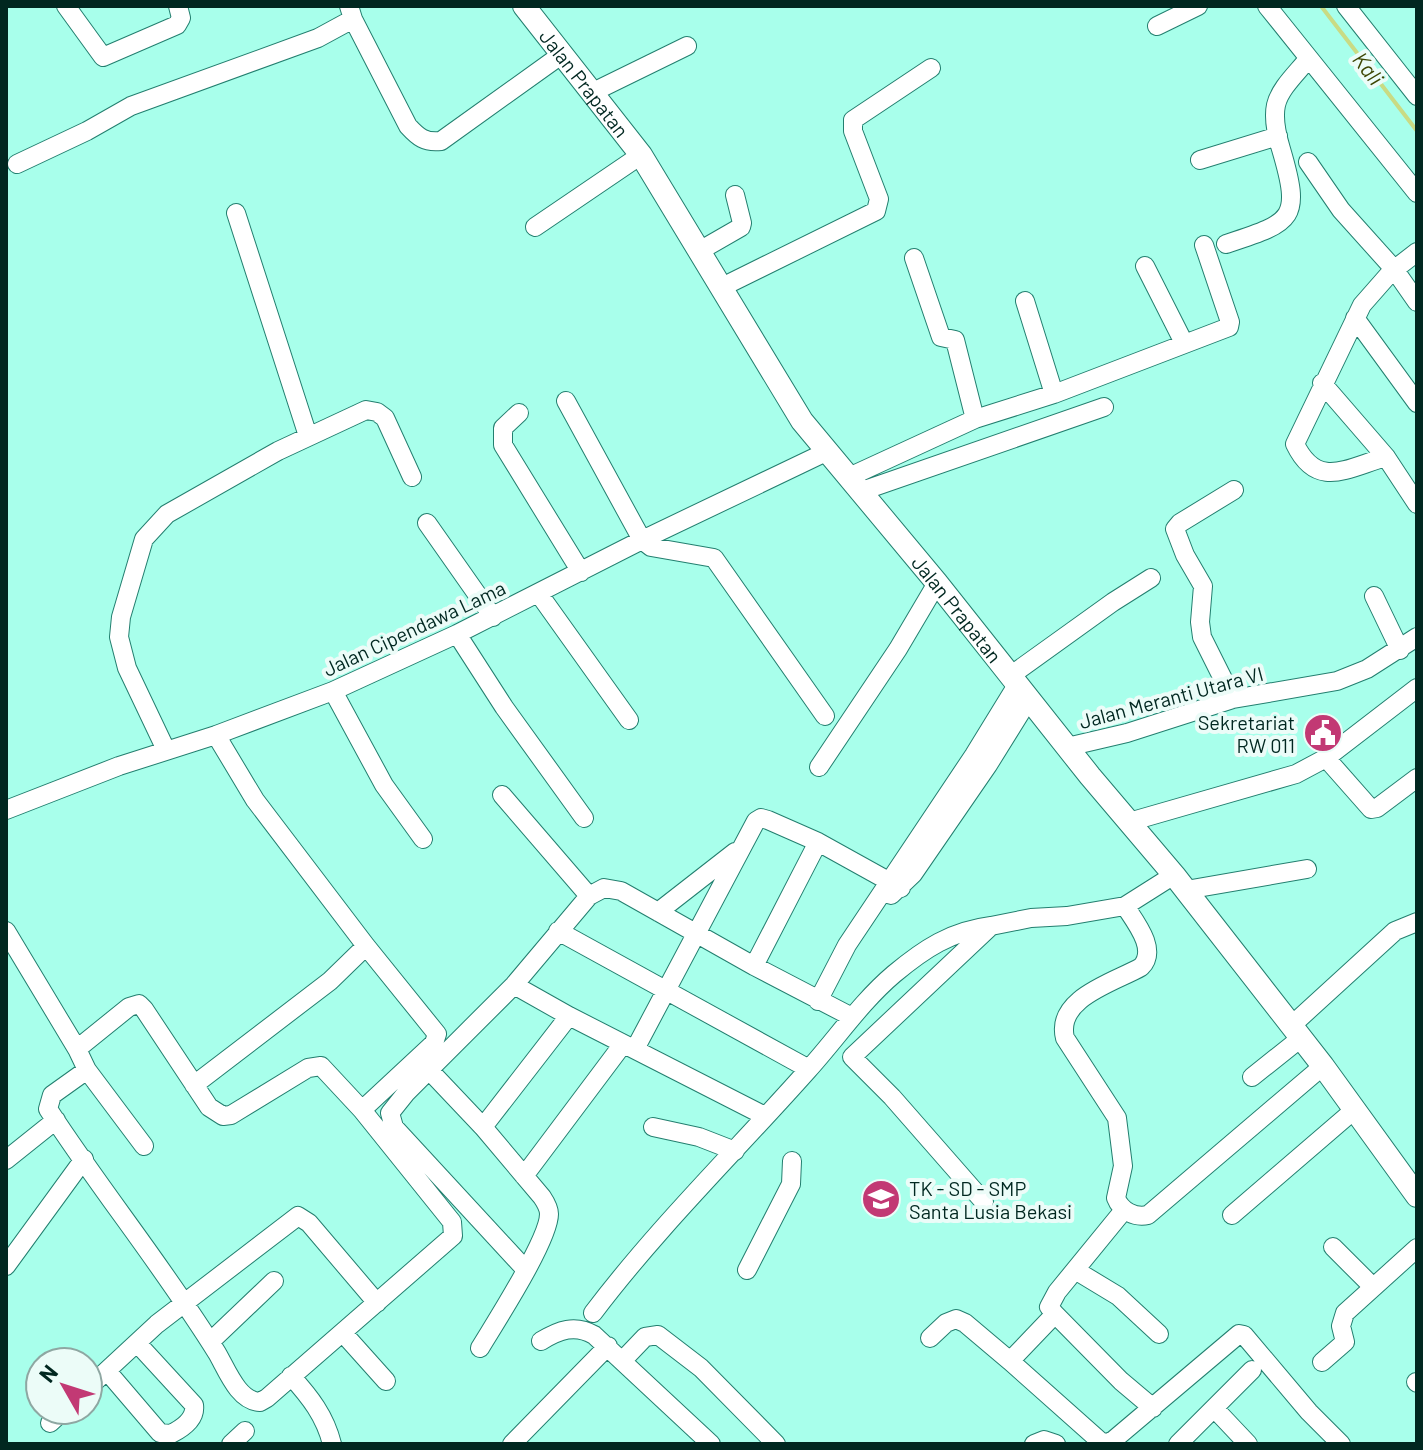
<svg xmlns="http://www.w3.org/2000/svg" width="1423" height="1450" font-family="Barlow,sans-serif">
	<style>
		.lines { fill: none; stroke-linecap: round; stroke-linejoin: round }
		.stream { stroke: #c9db84; stroke-width: 4 }
		.minor-casing { stroke: #237f6f; stroke-width: 20 }
		.major-casing { stroke: #237f6f; stroke-width: 24 }
		.minor { stroke: #fff; stroke-width: 18 }
		.major { stroke: #fff; stroke-width: 22 }
		.labels { text-anchor: middle; dominant-baseline: central; stroke-width: 8; stroke-linejoin: round; paint-order: stroke }
		.street-label { font-size: 20px; fill: #012720; stroke: #ecfcf8 }
		.poi-label { font-size: 20px; fill: #012720; stroke: #ecfcf8; text-anchor: end }
		.water-label { font-size: 22px; font-style: italic; fill: #3c4502; stroke: #ecfcf8 }
	</style>
	<rect width="100%" height="100%" fill="#a8ffeb"/>
	<g class="lines">
		<path class="stream" d="M1321,6L1417,131"/>
		<defs>
			<path id="minor" d="M66,6L103,57L177,25L181,18L178,6
				M1267,6L1417,193
				M1346,6L1417,96
				M353,19L408,126C418,137 425,143 441,141L561,55
				M1157,26L1198,6
				M591,93L687,46
				M1200,160L1278,136
				M1308,162L1341,210L1394,269L1417,302
				M17,164L87,131L131,106L318,38L353,19L349,6
				M236,213L308,436
				M535,227L641,155
				M1226,244C1293,222 1302,220 1281,149C1277,136 1273,119 1276,105C1280,88 1297,73 1308,59
				M701,250L741,227L742,223L735,195
				M914,258L941,337L955,340L975,419
				M1145,266L1184,343
				M722,287L876,211L879,199L853,131V120L931,68
				M1025,301L1054,394
				M1355,318L1417,403
				M1322,383L1386,457L1417,504
				M566,401L642,540L651,547L714,558L825,716
				M519,413L503,428V445L581,572
				M1386,457C1347,468 1317,490 1295,444L1362,305L1391,272L1417,252
				M849,477L975,419L1054,394L1229,327L1230,322L1204,245
				M862,491L1104,407
				M427,523L493,617
				M539,594L629,720
				M1374,596L1400,650
				M457,634L504,707L584,818
				M1010,676L1113,602L1151,578
				M333,691L384,785L423,839
				M1233,699L1202,637L1200,622L1203,586L1185,555L1175,529L1180,523L1234,490
				M216,735L255,800L366,946L437,1034L434,1043L362,1110
				M1067,747L1127,733L1233,699L1337,681L1367,669L1417,637
				M166,750L127,668L119,637L121,617L144,539L167,514L278,451L366,410L377,412L385,418L412,477
				M1326,758L1371,809L1377,808L1417,778
				M819,767L898,649L937,583
				M502,795L589,896
				M6,810L119,766L216,735L333,691L457,634L642,540L826,452
				M1129,822L1296,774L1326,758L1417,688
				M1186,890L1307,869
				M891,895L913,874L988,765L1029,699
				M1125,906C1136,923 1158,950 1141,967C1115,982 1055,998 1065,1038L1117,1118L1123,1166L1116,1198C1121,1211 1135,1218 1148,1215L1323,1066
				M658,912L735,852
				M6,931L77,1049L87,1070L144,1146
				M558,931L809,1069
				M754,966L818,842
				M514,985L569,1016L765,1116
				M818,1001L847,945L974,755L1017,685
				M1291,1026L1395,931L1417,922
				M77,1049L129,1007L139,1004L144,1009L209,1107L223,1116L231,1115L308,1068L321,1066L362,1110L452,1222L453,1236L267,1398L260,1402C238,1401 227,1370 217,1353C165,1269 102,1192 48,1109L52,1095L87,1070
				M635,1049L756,821L761,818L768,820L818,842L901,888
				M429,1070L483,1127L542,1197C546,1203 549,1208 549,1214C549,1240 495,1323 480,1348
				M1252,1077L1301,1038
				M194,1085L330,981L366,946
				M483,1127L569,1016
				M653,1127L699,1137L735,1151
				M6,1160L56,1120
				M524,1176L623,1044
				M984,1202L892,1097L852,1057L991,926L1031,918L1067,916L1125,906L1174,875
				M1232,1215L1353,1111
				M1333,1247L1373,1287
				M6,1266L84,1159
				M526,1270L394,1127L390,1113L406,1093L514,985L589,896L604,888L621,891L754,966L852,1017
				M747,1270L791,1184L792,1161
				M1075,1270L1118,1296L1159,1334
				M593,1313C658,1227 736,1151 808,1070C837,1038 861,1002 894,974C924,949 951,931 991,926
				M1055,1314L1121,1381L1153,1408
				M343,1333L386,1381
				M930,1338L946,1323L956,1319L965,1323L1010,1361L1055,1314L1049,1307L1057,1292L1124,1210
				M541,1341C559,1330 575,1324 594,1335L711,1444
				M210,1342L274,1281
				M623,1360L645,1337L658,1335L701,1368L776,1444
				M1010,1361L1101,1442L1110,1443L1239,1334L1244,1335L1309,1412L1341,1444
				M1322,1362L1345,1342L1341,1326L1345,1313L1417,1248
				M107,1371L160,1433L171,1434C183,1428 196,1419 194,1405L137,1343
				M291,1376C310,1397 325,1416 332,1444
				M1416,1382L1417,1383
				M88,1388L157,1324L298,1216L309,1223L377,1303
				M1214,1408L1248,1444
				M50,1423L64,1410
				M231,1444L245,1431
				M512,1444L608,1346
				M1034,1444L1044,1440L1056,1444
				M1178,1444L1252,1370"/>
			<g id="major">
				<path id="s1" d="M524,6L641,155L802,421L937,583L1090,776L1174,875L1323,1066L1417,1196"/>
			</g>
		</defs>
		<use href="#minor" class="minor-casing"/>
		<use href="#major" class="major-casing"/>
		<use href="#minor" class="minor"/>
		<use href="#major" class="major"/>
	</g>
	<defs>
		<symbol id="civic-disc" viewBox="-11 -11 22 22"><circle r="9.5" fill="#c23974" stroke="#ecfcf8"/><path d="M-.6-6.5H3V-4.5H.6V-3L4-1V1h2V6H-6V1h2V-1L-.6-3ZM-1.2 2.5V6h2.4V2.5Z" fill="#fff"/></symbol>
		<symbol id="school-disc" viewBox="-11 -11 22 22"><circle r="9.5" fill="#c23974" stroke="#ecfcf8"/><path d="M0-5L7-2L0 1L-7-2ZM-4 1L0 2.5L4 1V4Q0 6-4 4Z" fill="#fff"/></symbol>
	</defs>
	<g fill-rule="evenodd">
		<use href="#civic-disc" x="1301" y="711" width="44" height="44"/>
		<use href="#school-disc" x="859" y="1177" width="44" height="44"/>
	</g>
	<g class="labels">
		<g class="street-label">
			<text stroke="none"><textPath href="#s1" startOffset="98">Jalan Prapatan</textPath></text>
			<text stroke="none"><textPath href="#s1" startOffset="744">Jalan Prapatan</textPath></text>
			<text transform="translate(414 628) rotate(-25)">Jalan Cipendawa Lama</text>
			<text transform="translate(1171 697) rotate(-15)">Jalan Meranti Utara VI</text>
		</g>
		<g class="poi-label">
			<text x="1295" y="722">Sekretariat<tspan x="1295" dy="23">RW 011</tspan></text>
			<text x="909" y="1188" text-anchor="start">TK - SD - SMP<tspan x="909" dy="23">Santa Lusia Bekasi</tspan></text>
		</g>
		<g class="water-label">
			<text transform="translate(1369 68) rotate(52)">Kali</text>
		</g>
	</g>
	<rect width="1423" height="1450" fill="none" stroke="#012720" stroke-width="16"/>
	<g transform="translate(64 1386) rotate(309)"><circle r="38" fill="#ecfcf8" stroke="#8ea7a2" stroke-width="2"/>
	<path d="M0-6L14 30L0 20L-14 30Z" fill="#c23974"/>
	<text y="-12" font-size="22" font-weight="bold" text-anchor="middle" fill="#012720">N</text>
	</g>
</svg>
